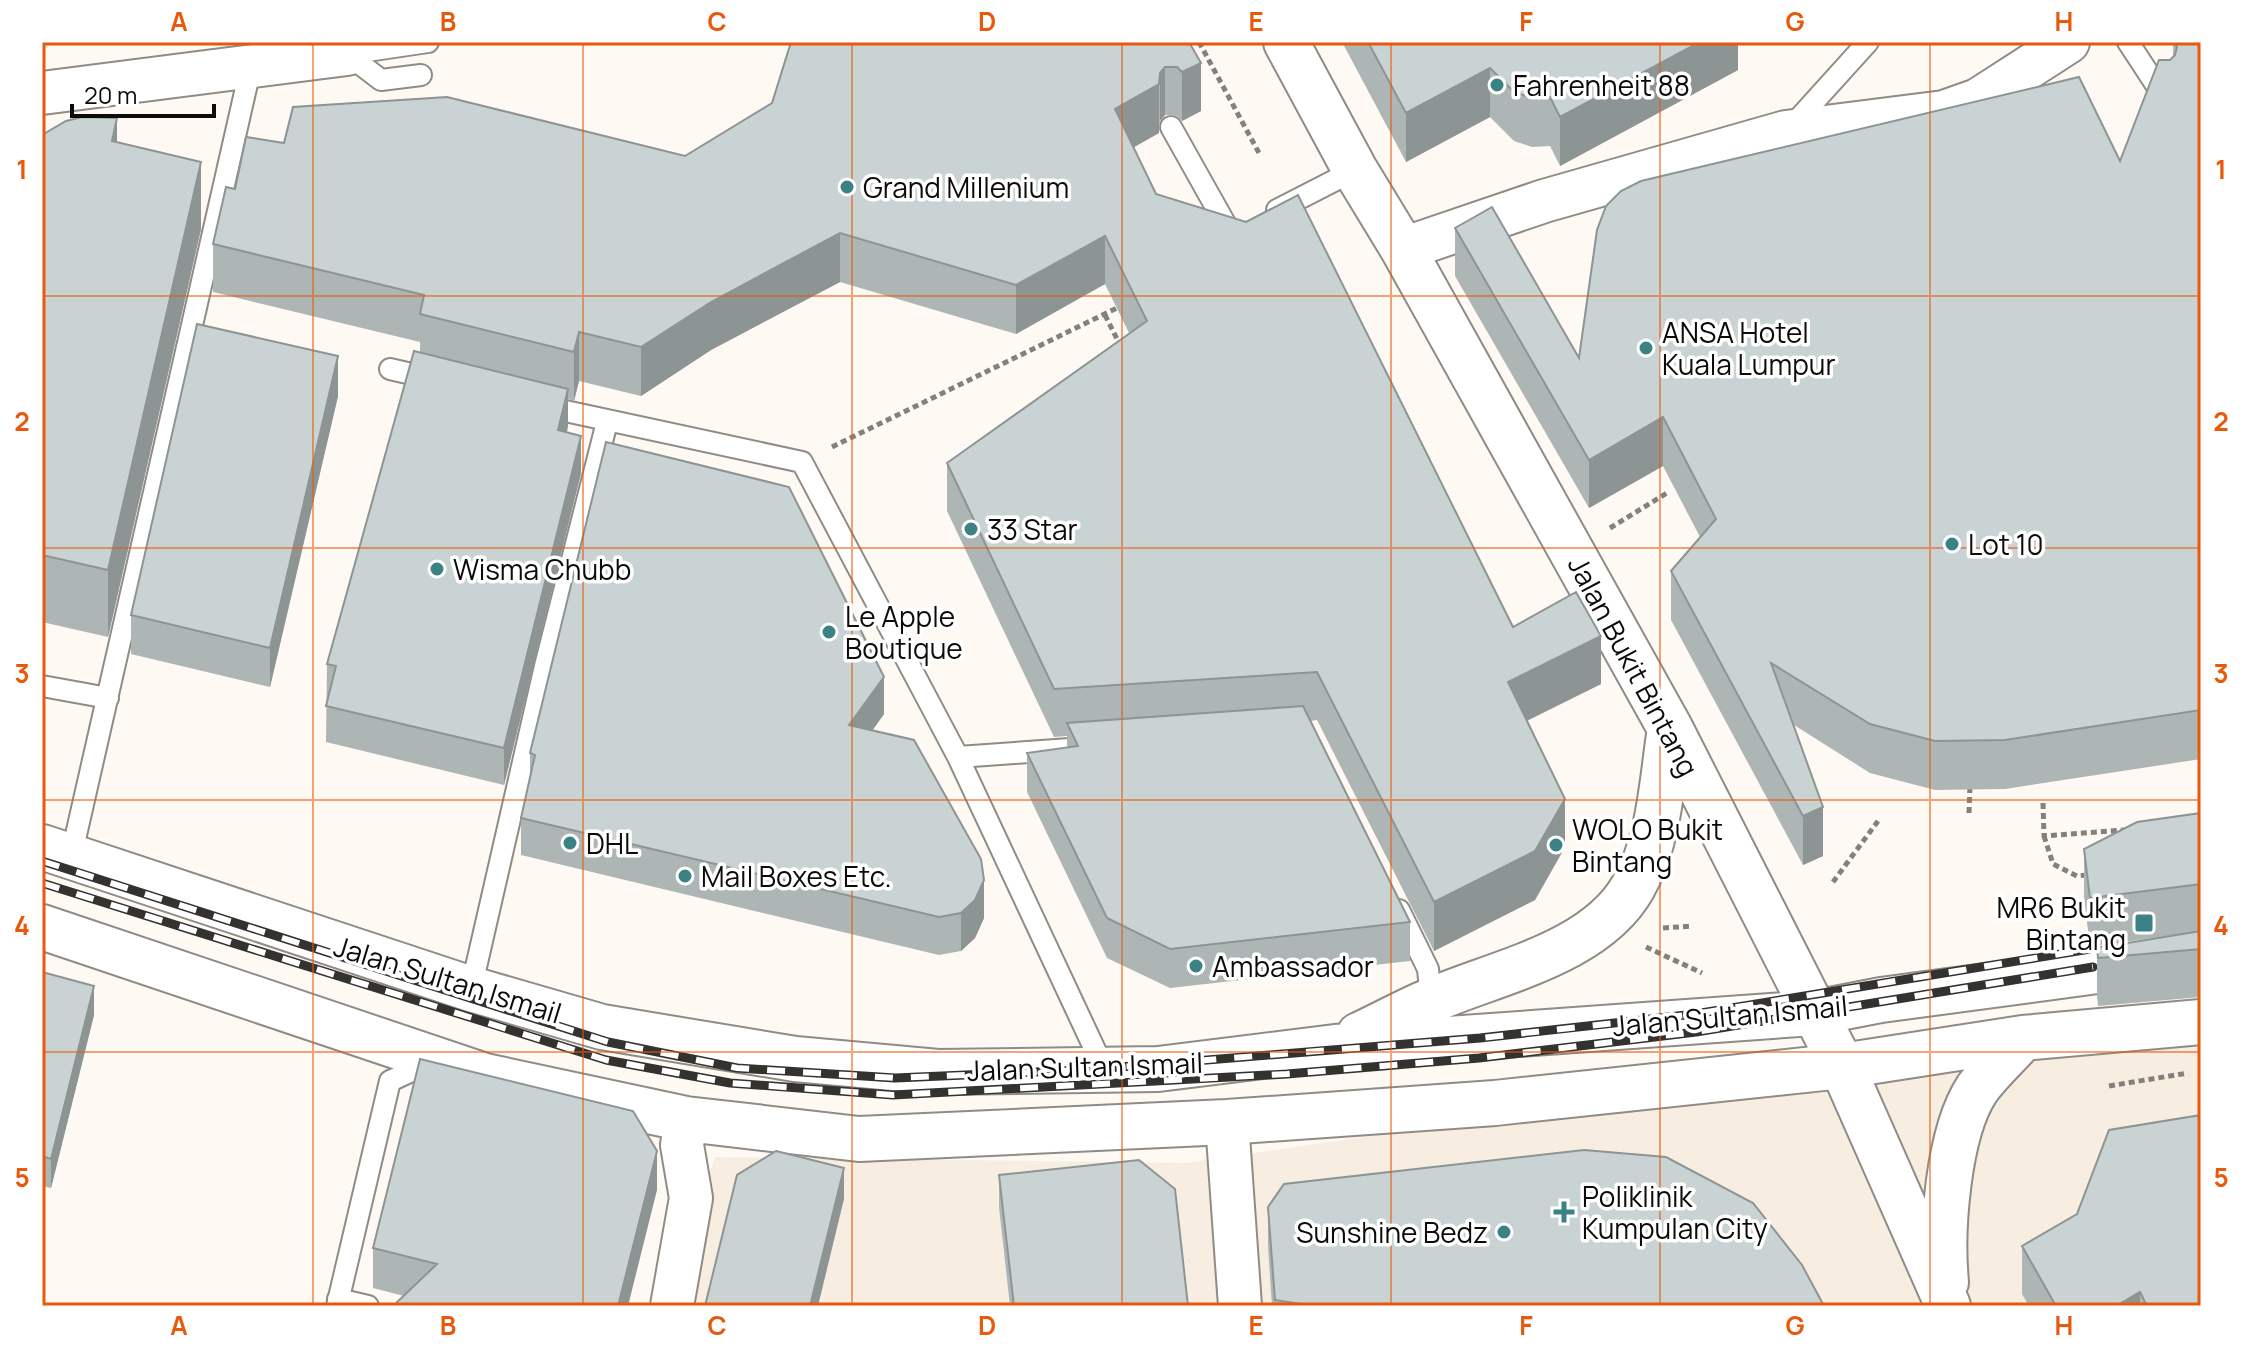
<svg xmlns="http://www.w3.org/2000/svg" width="2243" height="1348" font-family="Manrope,sans-serif">
	<style>
		.built { fill: #f8ede1 }
		.lines { fill: none; stroke-linecap: round; stroke-linejoin: round }
		.service-casing { stroke: #908b85; stroke-width: 24 }
		.minor-casing { stroke: #908b85; stroke-width: 46 }
		.secondary-casing { stroke: #908b85; stroke-width: 48 }
		.path { stroke: #84807c; stroke-width: 5; stroke-dasharray: 6 4; stroke-linecap: butt }
		.service { stroke: #fff; stroke-width: 20 }
		.minor { stroke: #fff; stroke-width: 42 }
		.secondary { stroke: #fff; stroke-width: 44 }
		.rail-casing { stroke: #34322f; stroke-width: 9 }
		.rail { stroke: #fff; stroke-width: 6; stroke-dasharray: 18; stroke-linecap: butt }
		.wall { fill: #aeb5b5 }
		.shaded-wall { fill: #8d9494 }
		.building { fill: #cad3d3; stroke: #8d9494; stroke-width: 2 }
		.grid { fill: none; stroke: #e8590c; stroke-width: 2; stroke-opacity: 0.55 }
		.poi-dot { fill: #3a8283; stroke: #fff; stroke-width: 3 }
		.labels { text-anchor: middle; dominant-baseline: central; stroke-width: 7; stroke-linejoin: round; paint-order: stroke }
		.poi-label { font-size: 28px; fill: #0d0b09; stroke: #fff; text-anchor: start }
		.street-label { font-size: 28px; fill: #0d0b09; stroke: #fff }
		.neatline { fill: none; stroke: #e8590c; stroke-width: 3 }
		.grid-label { font-size: 26px; text-anchor: middle; font-weight: bold; fill: #e8590c }
	</style>
	<rect width="100%" height="100%" fill="#fff9f3"/>
	<path class="built" d="M2201,1014V1306H666L715,1157L1186,1163Z"/>
	<g class="lines">
		<defs>
			<path id="service" d="M2128,42L2164,97
				M347,54L381,80L421,75
				M347,54L428,42
				M1792,126L1868,42
				M1171,127L1231,234
				M1277,210L1355,170
				M390,369L433,379
				M542,406L802,462L958,757L1104,1069
				M42,686L108,698
				M958,757L1070,749
				M71,857L251,66
				M1399,910L1428,969L1431,1000
				M471,989L545,666L607,422
				M338,1299L368,1306
				M337,1306L390,1081L431,1062"/>
			<path id="minor" d="M42,93L347,54
				M1403,249L1544,201L1786,132L1944,112L1978,100L2068,42
				M1227,1122L1240,1306
				M672,1306L691,1198L682,1145L686,1119"/>
			<path id="secondary" d="M1286,42L1355,170L1403,249L1670,728L1842,1066L1948,1306
				M42,847L471,989L602,1027L795,1059L938,1072L1158,1069L1335,1047L1814,1013L1881,1000L2201,957
				M42,927L485,1076L686,1119L859,1139L1227,1122L1495,1103L1842,1066L2023,1038L2201,1022
				M1359,1035C1383,1024 1406,1011 1430,1001C1496,972 1595,954 1633,887C1660,840 1662,780 1670,728
				M1946,1282C1941,1230 1948,1133 1977,1089C1990,1071 2008,1055 2023,1038"/>
		</defs>
		<use href="#service" class="service-casing"/>
		<use href="#minor" class="minor-casing"/>
		<use href="#secondary" class="secondary-casing"/>
		<path class="path" d="M1199,42L1259,153
			M1105,315L1121,347
			M832,447L1121,306
			M1610,528L1667,493
			M2043,803L2044,836L2124,830
			M1969,813L1970,786
			M2044,836L2053,864L2077,876L2087,875
			M1833,882L1878,821
			M1663,928L1693,926
			M1646,947L1702,973
			M2109,1086L2188,1073"/>
		<use href="#service" class="service"/>
		<use href="#minor" class="minor"/>
		<use href="#secondary" class="secondary"/>
		<defs>
			<path id="rail" d="M42,861L608,1042L737,1068L895,1078L1083,1070L1480,1038L1695,1014L2090,949
				M42,883L606,1060L730,1083L893,1095L1287,1074L1479,1058L1696,1032L2093,967"/>
		</defs>
		<use href="#rail" class="rail-casing"/>
		<use href="#rail" class="rail"/>
	</g>
	<path class="wall" d="M1189,42L1201,111L1182,121L1177,116L1165,115L1160,121L1159,133L1133,147L1156,194L1513,627L1601,684L1527,721L1565,847L1535,900L1434,951L1317,720L1310,721L1410,922V961L1170,988L1107,958L1027,792V753L1067,748V736L1054,737L947,511V463L1129,333L1105,284L1016,334L840,282L711,350L641,396L579,381L574,401L568,399V426L567,433L581,473L504,785L326,742L327,664L420,353V342L213,292V244L235,189L284,143L685,156L772,103Z
		M1342,42H1738V70L1560,166L1550,146L1532,147L1514,141L1490,117L1406,162Z
		M2173,42H2201V759L2005,789L1935,790L1870,773L1794,725L1823,856L1803,865L1671,620V571L1700,537L1663,466L1589,508L1455,276V228L1579,358L2120,161L2173,58Z
		M42,135L117,143L201,229L108,637L42,622Z
		M338,396L270,687L131,654V615Z
		M884,714L872,731L984,918L975,938L961,951L939,955L521,855V818L530,779V753Z
		M2201,813V997L2098,1006L2097,996V948L2174,935L2090,947L2084,897V849Z
		M42,972L94,1015L51,1188L42,1186Z
		M999,1175L1188,1306H1010L999,1207Z
		M657,1190L404,1296L373,1288V1248Z
		M1268,1207L1824,1306H1272L1268,1246Z
		M2077,1214L2201,1306H2029L2022,1294V1246Z"/>
	<path class="shaded-wall" d="M1700,42H1738V70L1560,166V117Z
		M1201,63V111L1182,121V72Z
		M1165,67V115L1160,121V73Z
		M1490,68V117L1406,162V113Z
		M1159,84V133L1115,158V109Z
		M117,118V185L112,141Z
		M201,162V229L108,637V570Z
		M840,233V282L711,350L641,396V347L711,302Z
		M1105,236V284L1016,334V285Z
		M579,332V381L574,401V352Z
		M338,356V396L270,687V648Z
		M568,389V426L558,467V430Z
		M1663,417V466L1589,508V460Z
		M581,436V473L504,785V748Z
		M1601,636V684L1508,730V682Z
		M884,677V714L849,763V725Z
		M1565,799V847L1535,900L1434,951V902Z
		M1823,807V856L1803,865V816Z
		M984,880V918L975,938L961,951V913Z
		M94,986V1015L51,1188V1159Z
		M657,1151V1190L628,1306H618Z
		M844,1168V1199L818,1306H810Z
		M2140,1292V1306H2116Z"/>
	<path class="building" d="M791,42H1189L1201,63L1182,72L1177,67H1165L1160,73L1159,84L1115,109L1156,194L1246,222L1298,195L1513,627L1576,592L1601,636L1508,682L1565,799L1535,851L1434,902L1317,672L1054,689L947,463L1147,321L1105,236L1016,285L840,233L711,302L641,347L579,332L574,352L420,314L424,295L213,244L226,187L235,189L246,137L284,143L293,107L447,97L685,156L772,103Z
		M1368,42H1700L1560,117L1550,97L1532,98L1514,92L1490,68L1406,113Z
		M2174,42H2201V710L2005,740L1935,741L1870,724L1771,663L1823,807L1803,816L1671,571L1716,519L1663,417L1589,460L1455,228L1492,207L1579,358L1597,230L1606,206L1621,191L1641,181L2079,77L2120,161L2159,60H2170L2175,55L2177,47Z
		M82,117L117,118L112,141L201,162L108,570L42,555V135L66,121Z
		M197,324L338,356L270,648L131,615Z
		M414,351L568,389L558,430L581,436L504,748L326,706L336,666L327,664Z
		M606,442L789,487L884,677L849,725L914,740L981,859L984,880L975,900L961,913L939,917L521,818L535,755L530,753Z
		M1303,706L1410,922L1170,949L1107,918L1027,753L1078,746L1067,723Z
		M2201,813V884L2090,898L2084,849L2137,822Z
		M2201,931V949L2098,958L2097,948Z
		M42,972L94,986L51,1159L42,1156Z
		M420,1059L633,1111L657,1151L618,1306H393L437,1264L373,1248Z
		M2201,1115V1306H2147L2140,1292L2116,1306H2056L2022,1246L2077,1214L2109,1130Z
		M1584,1150L1666,1157L1753,1203L1802,1265L1824,1306H1314L1275,1300L1268,1207L1284,1184Z
		M776,1151L844,1168L810,1306H705L737,1175Z
		M1139,1160L1175,1189L1188,1306H1014L999,1175Z"/>
	<path class="grid" d="M313,42V1306M583,42V1306M852,42V1306M1122,42V1306M1391,42V1306M1660,42V1306M1930,42V1306M42,296H2201M42,548H2201M42,800H2201M42,1052H2201"/>
	<g class="poi-dot">
		<circle cx="1497" cy="85" r="8"/>
		<circle cx="847" cy="187" r="8"/>
		<circle cx="1646" cy="348" r="8"/>
		<circle cx="971" cy="529" r="8"/>
		<circle cx="1952" cy="544" r="8"/>
		<circle cx="437" cy="569" r="8"/>
		<circle cx="829" cy="632" r="8"/>
		<circle cx="570" cy="843" r="8"/>
		<circle cx="1556" cy="845" r="8"/>
		<circle cx="685" cy="876" r="8"/>
		<rect x="2134" y="913" width="20" height="20" rx="4"/>
		<circle cx="1196" cy="966" r="8"/>
		<path d="M1560 1200h8v8h8v8h-8v8h-8v-8h-8v-8h8z"/>
		<circle cx="1504" cy="1232" r="8"/>
	</g>
	<g class="labels">
		<g class="poi-label">
			<text x="1513" y="85">Fahrenheit 88</text>
			<text x="863" y="187">Grand Millenium</text>
			<text x="1662" y="332">ANSA Hotel<tspan x="1662" dy="32">Kuala Lumpur</tspan></text>
			<text x="987" y="529">33 Star</text>
			<text x="1968" y="544">Lot 10</text>
			<text x="453" y="569">Wisma Chubb</text>
			<text x="845" y="616">Le Apple<tspan x="845" dy="32">Boutique</tspan></text>
			<text x="1572" y="829">WOLO Bukit<tspan x="1572" dy="32">Bintang</tspan></text>
			<text x="586" y="843">DHL</text>
			<text x="701" y="876">Mail Boxes Etc.</text>
			<text x="2126" y="907" text-anchor="end">MR6 Bukit<tspan x="2126" dy="32">Bintang</tspan></text>
			<text x="1212" y="966">Ambassador</text>
			<text x="1582" y="1196">Poliklinik<tspan x="1582" dy="32">Kumpulan City</tspan></text>
			<text x="1488" y="1232" text-anchor="end">Sunshine Bedz</text>
		</g>
		<g class="street-label">
			<text transform="translate(1634 666) rotate(62)">Jalan Bukit Bintang</text>
			<text transform="translate(448 979) rotate(17)">Jalan Sultan Ismail</text>
			<text transform="translate(1730 1015) rotate(-5)">Jalan Sultan Ismail</text>
			<text transform="translate(1085 1066) rotate(-2)">Jalan Sultan Ismail</text>
		</g>
	</g>
	<rect width="2243" height="1348" fill="none" stroke="#ffffff" stroke-width="88"/>
	<path d="M72 104v12h142v-12" fill="none" stroke="#0d0b09" stroke-width="4"/>
	<text x="84" y="104" font-size="24" fill="#0d0b09" stroke="#ffffff" stroke-width="6" paint-order="stroke">20 m</text>
	<rect x="44" y="44" width="2155" height="1260" class="neatline"/>
	<g class="grid-label">
		<text x="179" y="31">A</text>
		<text x="448" y="31">B</text>
		<text x="717" y="31">C</text>
		<text x="987" y="31">D</text>
		<text x="1256" y="31">E</text>
		<text x="1526" y="31">F</text>
		<text x="1795" y="31">G</text>
		<text x="2064" y="31">H</text>
		<text x="22" y="179">1</text>
		<text x="2221" y="179">1</text>
		<text x="22" y="431">2</text>
		<text x="2221" y="431">2</text>
		<text x="22" y="683">3</text>
		<text x="2221" y="683">3</text>
		<text x="22" y="935">4</text>
		<text x="2221" y="935">4</text>
		<text x="22" y="1187">5</text>
		<text x="2221" y="1187">5</text>
		<text x="179" y="1335">A</text>
		<text x="448" y="1335">B</text>
		<text x="717" y="1335">C</text>
		<text x="987" y="1335">D</text>
		<text x="1256" y="1335">E</text>
		<text x="1526" y="1335">F</text>
		<text x="1795" y="1335">G</text>
		<text x="2064" y="1335">H</text>
	</g>
</svg>
